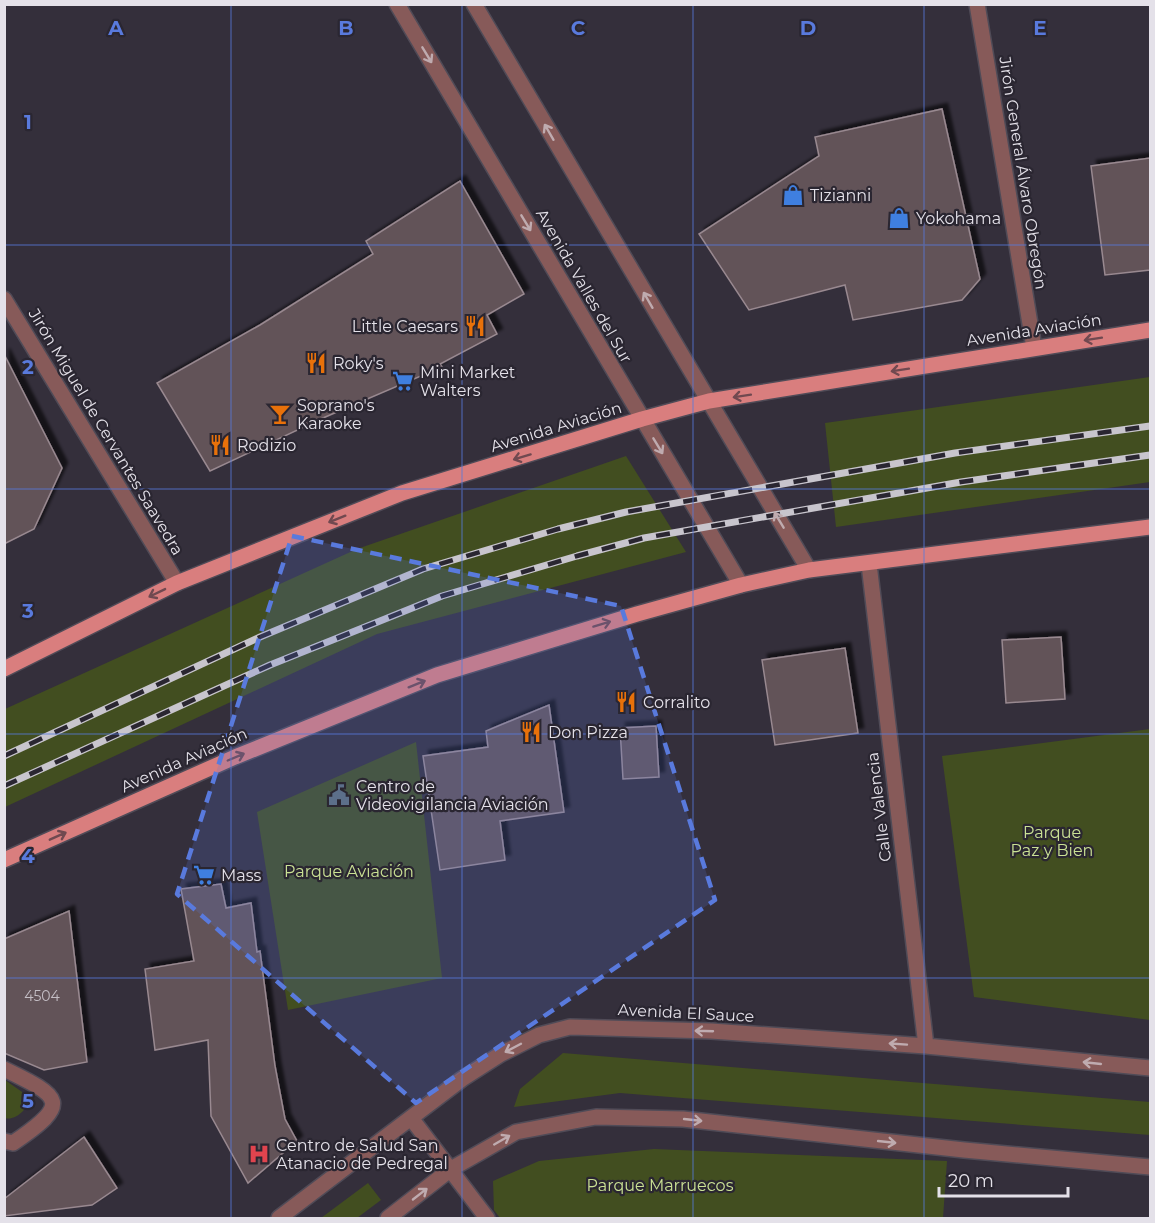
<svg xmlns="http://www.w3.org/2000/svg" width="1155" height="1223" font-family="Montserrat,sans-serif">
	<style>
		.green { fill: #424e20 }
		.building { fill: #625359; stroke: #998990; stroke-width: 1.5; filter: url(#shadow) }
		.lines { fill: none; stroke-linecap: round; stroke-linejoin: round }
		.minor-casing { stroke: #504b57; stroke-width: 18 }
		.major-casing { stroke: #504b57; stroke-width: 18 }
		.minor { stroke: #875a59; stroke-width: 15 }
		.major { stroke: #d97e7e; stroke-width: 15 }
		.rail-casing { stroke: #c8c5cd; stroke-width: 7 }
		.rail { stroke: #2a2631; stroke-width: 4.5; stroke-dasharray: 14; stroke-linecap: butt }
		.oneway { stroke: #bfabaf }
		.oneway2 { stroke: #704950 }
		.marked { fill: #597add; fill-opacity: 0.2; stroke: #597add; stroke-width: 4.5; stroke-dasharray: 12 8; stroke-linejoin: round }
		.grid { fill: none; stroke: #597add; stroke-width: 1.5; stroke-opacity: 0.55 }
		.labels { text-anchor: middle; dominant-baseline: central; stroke-width: 4.5; stroke-linejoin: round; paint-order: stroke }
		.number-label { font-size: 14px; fill: #c4bec5 }
		.street-label { font-size: 16px; fill: #e4e1e9; stroke: #2a2631 }
		.poi-label { font-size: 16px; fill: #e4e1e9; stroke: #2a2631; text-anchor: start }
		.park-label { font-size: 16px; fill: #cae194; stroke: #2a2631 }
		.grid-label { font-size: 20px; text-anchor: middle; font-weight: bold; fill: #597add; stroke: #2a2631; stroke-width: 4.5; stroke-linejoin: round; paint-order: stroke }
	</style>
	<defs>
		<filter id="shadow"><feDropShadow dx="5.5" dy="-5.5" stdDeviation="1.5" flood-color="#0009"/></filter>
	</defs>
	<rect width="100%" height="100%" fill="#342f3b"/>
	<path class="green" d="M1150,377V482L836,527L825,423Z
		M626,456L686,552L377,634L5,807V709L357,549Z
		M1150,729V1020L974,997L942,756Z
		M416,742L442,978L288,1010L257,812Z
		M563,1053L1150,1102V1135L620,1093L514,1107L520,1089Z
		M5,1080L25,1094L29,1100C27,1110 15,1121 5,1118Z
		M654,1149L947,1161L943,1218H500L494,1210L493,1181L539,1161Z
		M368,1183L381,1200L357,1218H321Z"/>
	<path class="building" d="M942,109L980,279L962,300L853,320L845,285L749,310L699,234L819,156L815,137Z
		M1150,158V270L1105,275L1091,166Z
		M460,181L524,294L487,315L497,334L440,364L442,367L323,418L210,471L157,383L260,325L373,254L366,241Z
		M4,354L62,468L34,529L4,544Z
		M1061,637L1065,699L1006,703L1002,640Z
		M845,648L858,733L775,745L762,660Z
		M549,705L564,812L500,821L505,860L440,870L423,756L488,747L486,731Z
		M656,726L659,777L623,779L620,728Z
		M221,884L226,908L251,903L257,952L260,951L275,1066L285,1119L297,1141L248,1183L211,1116L208,1040L155,1050L145,969L194,961L181,889Z
		M69,911L87,1062L44,1070L4,1053V939Z
		M84,1137L117,1188L92,1205L4,1216V1199Z"/>
	<g class="lines">
		<defs>
			<path id="minor" d="M397,4L741,585
				M474,4L809,570
				M977,4L1034,348
				M4,299L177,583
				M869,564L926,1046
				M4,1069C62,1097 72,1103 13,1143L4,1141
				M411,1118L487,1218
				M279,1218L462,1079L501,1054L539,1035L570,1027L711,1031L926,1046L1150,1068
				M388,1218L451,1169L516,1132L596,1117L683,1119L964,1150L1150,1167"/>
			<path id="major" d="M4,669L177,583L402,493L642,419L709,401L1150,330
				M4,860L235,757L437,675L637,614L741,585L809,570L1150,527"/>
		</defs>
		<use href="#minor" class="minor-casing"/>
		<use href="#major" class="major-casing"/>
		<use href="#minor" class="minor"/>
		<use href="#major" class="major"/>
		<defs>
			<path id="rail" d="M4,756L260,637L423,569L558,529L626,512L955,453L1150,426
				M4,786L270,665L380,621L442,596L577,556L644,538L961,482L1150,455"/>
		</defs>
		<use href="#rail" class="rail-casing"/>
		<use href="#rail" class="rail"/>
	</g>
	<defs><path id="oneway-shaft" d="M-6 0H5M1.5-3L5.5 0L1.5 3" fill="none" stroke-width="1.6" stroke-linecap="round" stroke-linejoin="round" transform="scale(1.5)"/></defs>
	<g class="oneway">
		<use href="#oneway-shaft" transform="translate(427 55) rotate(59)"/>
		<use href="#oneway-shaft" transform="translate(549 132) rotate(-120)"/>
		<use href="#oneway-shaft" transform="translate(526 223) rotate(59)"/>
		<use href="#oneway-shaft" transform="translate(648 300) rotate(-120)"/>
		<use href="#oneway-shaft" transform="translate(658 446) rotate(59)"/>
		<use href="#oneway-shaft" transform="translate(779 520) rotate(-121)"/>
		<use href="#oneway-shaft" transform="translate(704 1031) rotate(-178)"/>
		<use href="#oneway-shaft" transform="translate(898 1044) rotate(-176)"/>
		<use href="#oneway-shaft" transform="translate(513 1048) rotate(152)"/>
		<use href="#oneway-shaft" transform="translate(1092 1063) rotate(-174)"/>
		<use href="#oneway-shaft" transform="translate(693 1120) rotate(6)"/>
		<use href="#oneway-shaft" transform="translate(502 1140) rotate(-30)"/>
		<use href="#oneway-shaft" transform="translate(887 1142) rotate(6)"/>
		<use href="#oneway-shaft" transform="translate(420 1194) rotate(-38)"/>
	</g>
	<g class="oneway2">
		<use href="#oneway-shaft" transform="translate(1093 339) rotate(171)"/>
		<use href="#oneway-shaft" transform="translate(900 370) rotate(171)"/>
		<use href="#oneway-shaft" transform="translate(742 396) rotate(171)"/>
		<use href="#oneway-shaft" transform="translate(522 457) rotate(163)"/>
		<use href="#oneway-shaft" transform="translate(337 519) rotate(158)"/>
		<use href="#oneway-shaft" transform="translate(157 593) rotate(154)"/>
		<use href="#oneway-shaft" transform="translate(602 624) rotate(-17)"/>
		<use href="#oneway-shaft" transform="translate(417 684) rotate(-22)"/>
		<use href="#oneway-shaft" transform="translate(236 757) rotate(-23)"/>
		<use href="#oneway-shaft" transform="translate(58 836) rotate(-24)"/>
	</g>
	<path class="marked" d="M292,536L621,606L715,900L416,1103L177,894Z"/>
	<path class="grid" d="M231,4V1218M462,4V1218M693,4V1218M924,4V1218M4,245H1150M4,489H1150M4,734H1150M4,978H1150"/>
	<defs>
		<symbol id="shop-bare" viewBox="-9 -9 18 18"><path d="M-5-2.5h2.3a2.7 3.5 0 0 1 5.4 0H5L5.5 6h-11ZM-1.5-2.5h3a1.5 2.3 0 0 0-3 0Z" fill="#3f7fe0" stroke="#2a2631" stroke-width="2.5" paint-order="stroke"/></symbol>
		<symbol id="restaurant-bare" viewBox="-9 -9 18 18"><path d="M-5-6h1v4h1v-4h1v4h1v-4h1v5L-1.5 .5V6h-2V.5L-5-1ZM5-6V6H3V1.5H1.5Q1.5-4 5-6Z" fill="#e8710a" stroke="#2a2631" stroke-width="2.5" paint-order="stroke"/></symbol>
		<symbol id="supermarket-bare" viewBox="-9 -9 18 18"><path d="M-6-5.5h2.5l.6 2H6L4.5 2H-2.5L-4.4-4H-6ZM-1.5 3.2a1.3 1.3 0 1 0 .1 0ZM3 3.2a1.3 1.3 0 1 0 .1 0Z" fill="#3f7fe0" stroke="#2a2631" stroke-width="2.5" paint-order="stroke"/></symbol>
		<symbol id="bar-bare" viewBox="-9 -9 18 18"><path d="M-6-5H6L.8 .8V4.5H3.5V6h-7V4.5H-.8V.8Z" fill="#e8710a" stroke="#2a2631" stroke-width="2.5" paint-order="stroke"/></symbol>
		<symbol id="civic-bare" viewBox="-9 -9 18 18"><path d="M-.6-6.5H3V-4.5H.6V-3L4-1V1h2V6H-6V1h2V-1L-.6-3ZM-1.2 2.5V6h2.4V2.5Z" fill="#5c6f8a" stroke="#2a2631" stroke-width="2.5" paint-order="stroke"/></symbol>
		<symbol id="hospital-bare" viewBox="-9 -9 18 18"><path d="M-5-5h3v3.5h4V-5h3V5h-3V1.5h-4V5h-3Z" fill="#e0444e" stroke="#2a2631" stroke-width="2.5" paint-order="stroke"/></symbol>
	</defs>
	<g fill-rule="evenodd">
		<use href="#shop-bare" x="778" y="180" width="30" height="30"/>
		<use href="#shop-bare" x="884" y="203" width="30" height="30"/>
		<use href="#restaurant-bare" x="460" y="311" width="30" height="30"/>
		<use href="#restaurant-bare" x="301" y="348" width="30" height="30"/>
		<use href="#supermarket-bare" x="388" y="366" width="30" height="30"/>
		<use href="#bar-bare" x="265" y="399" width="30" height="30"/>
		<use href="#restaurant-bare" x="205" y="430" width="30" height="30"/>
		<use href="#restaurant-bare" x="611" y="687" width="30" height="30"/>
		<use href="#restaurant-bare" x="516" y="717" width="30" height="30"/>
		<use href="#civic-bare" x="324" y="780" width="30" height="30"/>
		<use href="#supermarket-bare" x="189" y="860" width="30" height="30"/>
		<use href="#hospital-bare" x="244" y="1139" width="30" height="30"/>
	</g>
	<g class="labels">
		<g class="number-label">
			<text x="42" y="996">4504</text>
		</g>
		<g class="street-label">
			<text transform="translate(1023 173) rotate(81)">Jirón General Álvaro Obregón</text>
			<text transform="translate(584 286) rotate(60)">Avenida Valles del Sur</text>
			<text transform="translate(1034 330) rotate(-9)">Avenida Aviación</text>
			<text transform="translate(556 427) rotate(-17)">Avenida Aviación</text>
			<text transform="translate(106 432) rotate(59)">Jirón Miguel de Cervantes Saavedra</text>
			<text transform="translate(184 760) rotate(-24)">Avenida Aviación</text>
			<text transform="translate(879 807) rotate(-97)">Calle Valencia</text>
			<text transform="translate(686 1013) rotate(3)">Avenida El Sauce</text>
		</g>
		<g class="poi-label">
			<text x="810" y="195">Tizianni</text>
			<text x="916" y="218">Yokohama</text>
			<text x="458" y="326" text-anchor="end">Little Caesars</text>
			<text x="333" y="363">Roky's</text>
			<text x="420" y="372">Mini Market<tspan x="420" dy="18">Walters</tspan></text>
			<text x="297" y="405">Soprano's<tspan x="297" dy="18">Karaoke</tspan></text>
			<text x="237" y="445">Rodizio</text>
			<text x="643" y="702">Corralito</text>
			<text x="548" y="732">Don Pizza</text>
			<text x="356" y="786">Centro de<tspan x="356" dy="18">Videovigilancia Aviación</tspan></text>
			<text x="221" y="875">Mass</text>
			<text x="276" y="1145">Centro de Salud San<tspan x="276" dy="18">Atanacio de Pedregal</tspan></text>
		</g>
		<g class="park-label">
			<text x="1052" y="832">Parque<tspan x="1052" dy="18">Paz y Bien</tspan></text>
			<text x="349" y="871">Parque Aviación</text>
			<text x="660" y="1185">Parque Marruecos</text>
		</g>
	</g>
	<g class="grid-label">
		<text x="116" y="35">A</text>
		<text x="346" y="35">B</text>
		<text x="578" y="35">C</text>
		<text x="808" y="35">D</text>
		<text x="1040" y="35">E</text>
		<text x="28" y="129">1</text>
		<text x="28" y="374">2</text>
		<text x="28" y="618">3</text>
		<text x="28" y="863">4</text>
		<text x="28" y="1108">5</text>
	</g>
	<rect width="1155" height="1223" fill="none" stroke="#e4e1e9" stroke-width="12"/>
	<path d="M939 1187v9h129v-9" fill="none" stroke="#e4e1e9" stroke-width="3"/>
	<text x="948" y="1187" font-size="18" fill="#e4e1e9" stroke="#2a2631" stroke-width="4.5" paint-order="stroke">20 m</text>
</svg>
